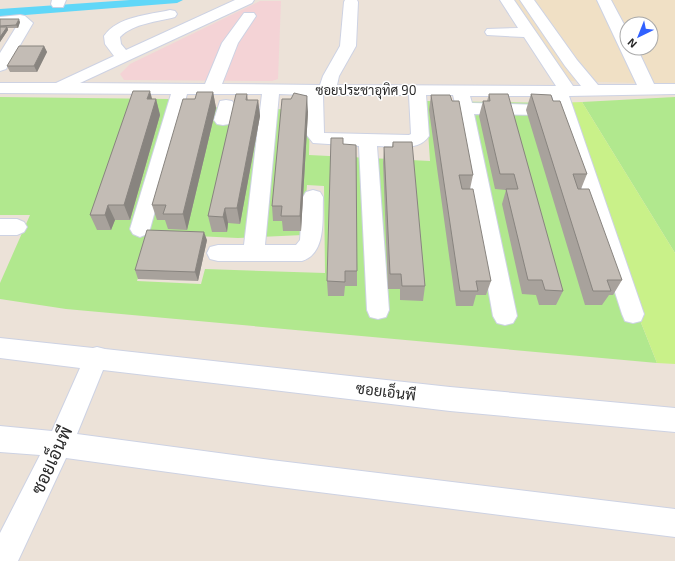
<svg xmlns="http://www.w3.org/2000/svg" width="675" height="561" font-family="'Exo 2',Sarabun,sans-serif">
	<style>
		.education { fill: #f0e0c5; fill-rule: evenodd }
		.medical { fill: #f4d3d6 }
		.green { fill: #b1e88e; fill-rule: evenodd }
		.pitch { fill: #c9f189 }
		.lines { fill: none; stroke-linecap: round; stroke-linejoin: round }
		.canal { fill: #60d7f8; fill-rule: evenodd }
		.minor-casing { stroke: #cdd2e3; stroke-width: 2 }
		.minor { fill: #fff; fill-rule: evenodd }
		.wall { fill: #a8a29c }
		.shaded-wall { fill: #88847f }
		.building { fill: #c3bcb5; stroke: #88847f }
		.labels { text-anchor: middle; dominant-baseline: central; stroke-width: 3; stroke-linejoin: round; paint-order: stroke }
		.far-street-label { font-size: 13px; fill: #282828; stroke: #fff }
		.street-label { font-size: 15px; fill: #282828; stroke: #fff }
		.near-street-label { font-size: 18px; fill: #282828; stroke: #fff }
	</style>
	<rect width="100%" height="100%" fill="#ece2d8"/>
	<path class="education" d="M509,0H675V84L566,81ZM627,24H651V48H627Z"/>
	<path class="medical" d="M260,1H281L278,79L272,81L124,80L120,74L130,64Z"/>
	<path class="green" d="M0,97L169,99L167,106L310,110L309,155L430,161L426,101L554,103L657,363L66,309L0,299V283L30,215H0ZM307,185L324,186L325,273L205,269L201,284L137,281L153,234L238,238L303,235Z
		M675,97V253L582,102Z"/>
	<path class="pitch" d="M582,102L675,253V364L657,363L554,103Z"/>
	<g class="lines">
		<path class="canal" d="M130,0H183L177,3L0,17V9Z"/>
		<defs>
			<path id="minor" d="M52,0H66L63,7H53L51,4Z
				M235,0H254L252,3L80,83L205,84L222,43L244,13H254L256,16L238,43L222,84L320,85L323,76L340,46L344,2L345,0H357L358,2L356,46L339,76L337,85L556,86L524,37L487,35L485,32L487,29L518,28L500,0H514L573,86H581L565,66L520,0H534L577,60L598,85H637L597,0H611L627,30V48H637L654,84H675V94L569,96L644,314L641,321L633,323L625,321L622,314L552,96H470L472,103L543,105L549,106L552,110L549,114L543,115L474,114L517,316L513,323L505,325L497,323L493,316L457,113L444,112L441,108L444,104L455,103L453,95H426L429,136C419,152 394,146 377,146L389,310L386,317L378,319L370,317L367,310L359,146L313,143L306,134L307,95L279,94L265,245H296L300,240L303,197L306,192L313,190L320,192L323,197C322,218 327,253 302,261H218L210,259L207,253L210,247L218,245H244L262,94H187L150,229L147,234L140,237L133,234L130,229L171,94L0,93V83H56L114,56L105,44L104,36C118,16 149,15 170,10L175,11L177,14L175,17C157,22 134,23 120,37L121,44L126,50ZM323,95H409L411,134L409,135L324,133Z
				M20,15L25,16L33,23L6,69L0,71V53L18,24L0,25V17Z
				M226,100L232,101L235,105L232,120L229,124L223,125L217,124L214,120L220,101Z
				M0,219H17L24,222L27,227L24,232L17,235H0Z
				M0,338L93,348L97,347L105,349L450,387L675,408V432L450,411L103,370L77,434L271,460L675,509V537L271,486L66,458L18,561H0V533L40,455L0,452V426L52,431L80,368L0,358Z"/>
		</defs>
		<use href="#minor" class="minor-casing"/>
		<use href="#minor" class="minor"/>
	</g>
	<path class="wall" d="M0,19L20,22L18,28H8V30L0,42Z
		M44,46L47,52L37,72H10L7,66Z
		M213,92L216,108L187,230L168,229L165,220H157L152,205L195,99Z
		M247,94L248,100H258L260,116L240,224L228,223L227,232H212L208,216Z
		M489,94L563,291L556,305H539L536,295L522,294L502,204L506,190L495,189L479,116L483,101H487Z
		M531,94L553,101L587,174L581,189L622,280L613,295H609L602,305H585L526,110Z
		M431,95L452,101L473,175L470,189L491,281L486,295H476L473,306H456L429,110Z
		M152,99H156L160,115L130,220H115L111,230H97L90,215Z
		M308,112L301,231H283L282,221H273L272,206Z
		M393,142L425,286L423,301L400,300V289H388L383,163L384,147H392Z
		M343,144L357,271V286H345L344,296H328L327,281Z
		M207,240L198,281L138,279L135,270Z"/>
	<path class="shaded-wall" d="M19,19L20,22L18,28L16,25Z
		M7,27L8,30L0,42V37Z
		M44,46L47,52L37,72L34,66Z
		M150,91L154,106L156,99L160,115L130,220L124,205L147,99Z
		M213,92L216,108L187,230L183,214Z
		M307,96L308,112L301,231L300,216Z
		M258,100L260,116L240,224L237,208Z
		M108,205L115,220L111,230L105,215Z
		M225,208L228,223L227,232L223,217Z
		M204,232L207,240L198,281L195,272Z"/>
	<path class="building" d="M19,19L16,25L0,26V19Z
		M0,27H7L0,37Z
		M19,46H44L34,66H7Z
		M133,91H150L147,99H156L124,205H108L105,215H90Z
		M197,92H213L183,214H163L166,205H152L183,99H195Z
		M294,93L307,96L300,216H281L282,206H272L282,99H291Z
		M236,94H247L246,100H258L237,208H225L223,217L208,216Z
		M489,94H508L563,291L545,290L542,280H528L506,189H518L514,174H500L483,101H490Z
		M531,94L551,95L553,101H560L587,174H573L578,189H589L622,280H607L611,291H593Z
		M431,95H450L452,101H459L473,175H459L462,189H473L491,281H476L478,291H460Z
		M331,138H343V144L356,145L357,271H345V282L327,281Z
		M393,142H412L425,286H402L401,274H390L384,147H393Z
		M147,230L204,232L195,272L135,270Z"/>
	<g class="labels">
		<g class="far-street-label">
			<text x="366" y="90">ซอยประชาอุทิศ 90</text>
		</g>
		<g class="street-label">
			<text transform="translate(386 391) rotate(7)">ซอยเอ็นพี</text>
		</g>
		<g class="near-street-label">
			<text transform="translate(51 460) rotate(-65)">ซอยเอ็นพี</text>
		</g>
	</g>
	<g transform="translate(639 36) rotate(223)"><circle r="19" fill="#ffffff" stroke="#a9a9a9"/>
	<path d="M0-3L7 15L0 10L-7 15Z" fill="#3161ff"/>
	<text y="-6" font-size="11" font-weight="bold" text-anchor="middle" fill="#282828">N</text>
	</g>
</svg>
